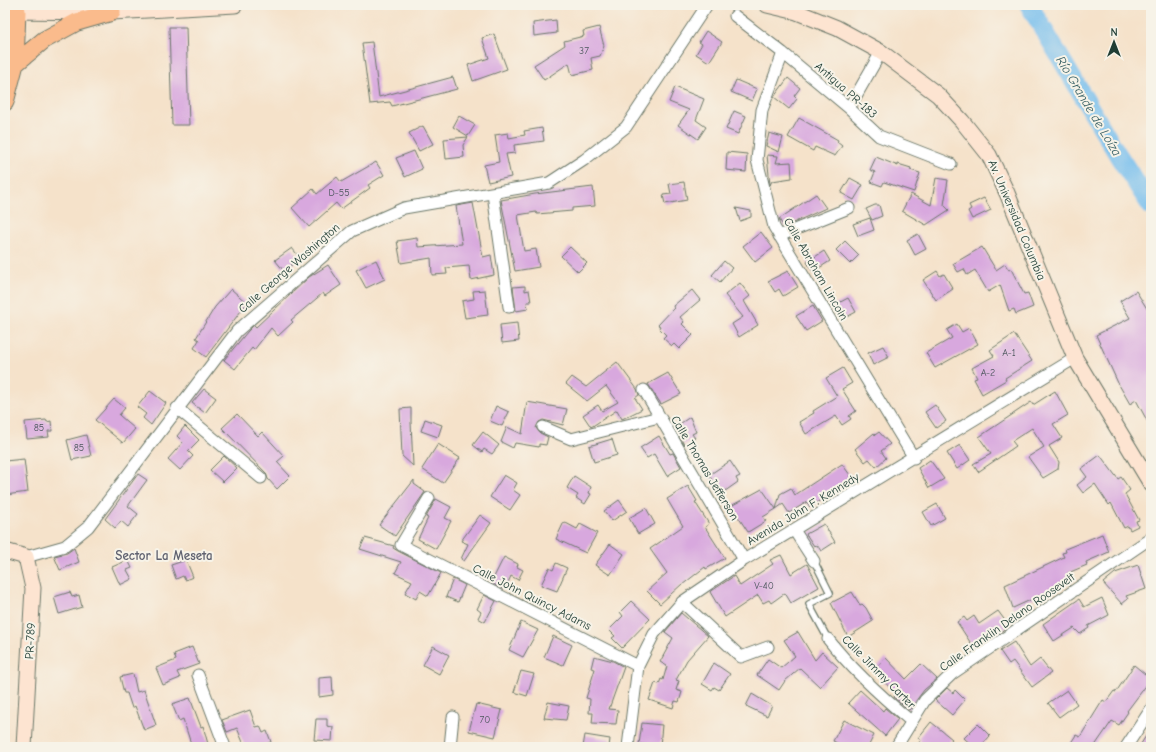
<svg xmlns="http://www.w3.org/2000/svg" width="1156" height="752" font-family="'Comic Neue',sans-serif">
	<style>
		.lines { fill: none; stroke-linecap: round; stroke-linejoin: round }
		.river { stroke: #74bded; stroke-width: 19 }
		.building { fill: #d8a8de }
		.lane-casing { stroke: #6a7768; stroke-width: 8 }
		.street-casing { stroke: #6a7768; stroke-width: 13 }
		.secondary-casing { stroke: #6a7768; stroke-width: 17 }
		.primary-casing { stroke: #6a7768; stroke-width: 19 }
		.lane { stroke: #fff; stroke-width: 5.5 }
		.street { stroke: #fff; stroke-width: 11 }
		.secondary { stroke: #fde4d1; stroke-width: 15 }
		.primary { stroke: #fabb8c; stroke-width: 17 }
		.labels { text-anchor: middle; dominant-baseline: central; stroke-width: 4; stroke-linejoin: round; paint-order: stroke }
		.number-label { font-size: 10px; fill: #4d585e }
		.street-label { font-size: 12px; fill: #1f3d34; stroke: #f7f3e8 }
		.water-label { font-size: 13px; font-style: italic; fill: #345d62; stroke: #f7f3e8 }
		.neighbourhood-label { font-size: 13px; font-weight: bold; fill: #606270; stroke: #f7f3e8 }
	</style>
	<rect width="100%" height="100%" fill="#f7f3e8"/>
	<filter id="ink" filterUnits="userSpaceOnUse"><feTurbulence type="fractalNoise" baseFrequency=".025" numOctaves="2"/><feDisplacementMap in="SourceGraphic" scale="8" xChannelSelector="R" yChannelSelector="G"/><feConvolveMatrix kernelMatrix="1 2 1 2 8 2 1 2 1" color-interpolation-filters="sRGB"/></filter>
	<filter id="wash" filterUnits="userSpaceOnUse"><feTurbulence type="fractalNoise" baseFrequency=".012" numOctaves="4" result="noise"/><feDisplacementMap in="SourceGraphic" scale="16" xChannelSelector="R" yChannelSelector="G"/><feGaussianBlur stdDeviation="0.9" result="paint"/><feColorMatrix in="noise" values="0 0 0 0 0 0 0 0 0 0 0 0 0 0 0 0 0 1.4 0 .05"/><feComposite in="paint" operator="in"/></filter>
	<g filter="url(#wash)">
		<rect width="100%" height="100%" fill="#f5e2ca"/>
		<g class="lines">
			<path class="river" d="M1029,5L1118,155L1151,206"/>
		</g>
		<g id="blocks">
			<path class="building" d="M556,20L557,33L534,36L533,23Z
				M169,27H186L189,125H172Z
				M599,27L604,46L600,56L591,58L593,70L572,75L569,63L544,80L534,65L565,45L564,41L584,36L583,31Z
				M706,31L722,42L709,62L696,54L702,44L699,42Z
				M494,34L507,69L473,81L468,65L489,58L482,38Z
				M372,42L379,97L453,77L457,89L392,106L390,102L370,104L362,43Z
				M788,78L800,88L794,96L797,99L789,109L774,97Z
				M736,80L757,89L752,101L731,92Z
				M675,87L704,99L696,120L706,127L698,139L678,125L689,110L669,102Z
				M734,111L746,116L738,134L726,129Z
				M459,116L475,125L468,136L453,127Z
				M799,118L838,140L837,142L842,146L835,156L815,147L813,151L788,137Z
				M423,126L433,144L419,151L409,133Z
				M542,128L544,141L514,145L515,153L506,154L511,177L488,182L484,165L499,162L495,135L508,133L509,138L525,135L524,131Z
				M769,133L783,137L779,152L766,146Z
				M468,137L463,145L464,157L446,159L444,139Z
				M414,151L422,169L405,177L396,158Z
				M727,152L747,154L746,172L726,170Z
				M767,155L778,156L776,163L791,162L792,178L772,181L770,185Z
				M876,157L898,166V164L911,168L910,170L920,173L914,192L884,182L882,186L871,182L875,172L870,170Z
				M376,162L384,175L368,185L370,188L341,209L336,203L309,227L292,208L313,189L317,194L337,177L341,182Z
				M850,178L863,185L854,200L841,193Z
				M936,178L948,180L944,205L949,210L926,225L902,211L911,194L931,205Z
				M684,182L687,200L665,204L663,195L671,194L669,184Z
				M593,187L595,206L572,208V211L537,214L536,212L518,215L524,251L536,249L539,267L515,271L501,200L535,194Z
				M816,194L826,208L784,227L779,219Z
				M984,198L991,210L972,219L968,211L971,209L969,205Z
				M473,203L483,257L491,255L494,275L471,280L469,266L446,268L447,274L432,275L431,258L401,263L397,241L417,238L418,247L462,244L456,206Z
				M875,205H879L882,216L872,220L866,209Z
				M736,208L751,211V217L740,221Z
				M870,218L874,230L858,236L853,224Z
				M761,232L773,248L755,262L743,246Z
				M918,234L926,249L915,255L907,240Z
				M845,241L859,255L850,264L836,250Z
				M570,247L587,263L578,272L561,256Z
				M982,247L996,270L1005,264L1009,270L1011,269L1024,294L1028,293L1033,307L1016,314L1014,309L1009,311L1000,285L988,292L975,270L967,275L964,269L958,272L953,264Z
				M292,248L300,258L284,271L275,260Z
				M824,251L830,261L813,272L807,262Z
				M376,260L385,279L366,288L356,270Z
				M724,261L732,268L720,282L712,275Z
				M328,265L341,285L325,296L323,293L291,320L293,322L278,336L271,328L254,350L252,348L235,369L224,360L248,331L254,325L256,327L309,277Z
				M788,271L798,287L783,296L779,289L775,292L768,281Z
				M937,271L940,276L944,274L953,289L936,300L923,280Z
				M740,283L750,296L744,301L758,325L739,337L732,324L743,317L725,295Z
				M525,286V291L529,290L531,302H527L528,309L516,311L513,287Z
				M231,289L247,303L206,357L194,348L199,340L196,338L215,307Z
				M485,290L488,315L465,318L462,301L474,299L473,291Z
				M692,290L700,300L680,317L684,322L682,324L693,335L679,349L674,344L672,346L663,338L666,335L659,328L660,326L658,325L674,308L673,306Z
				M1136,291L1151,315V428L1136,400L1130,404L1118,383L1096,335L1130,318L1120,301Z
				M848,298L856,312L841,320L833,306Z
				M813,306L822,321L806,331L796,316Z
				M517,323L519,341L502,343L500,325Z
				M957,324L962,332L969,328L978,344L935,368L926,353L952,338L947,330Z
				M1014,334L1032,361L1005,378L1006,380L982,394L974,379L977,378L972,368L994,356L990,350Z
				M883,346L889,357L873,365L868,353Z
				M617,362L637,389L639,395L635,398L642,409L622,419L617,410L591,427L583,415L598,405L602,411L618,402L606,386L587,401L566,384L572,377L586,387Z
				M843,368L852,383L842,389L856,411L849,416L851,419L842,425L836,416L806,434L799,422L814,413L813,411L837,396L826,378Z
				M668,373L681,394L661,404L648,384Z
				M204,389L216,398L205,413L192,403Z
				M150,391L166,403L151,425L143,418L146,414L137,407Z
				M1055,391L1068,415L1053,424L1062,438L1049,446L1059,462L1058,469L1043,478L1028,457L1044,447L1032,428L1012,441L1016,446L978,472L973,464L991,454L979,437L1031,402L1033,405Z
				M114,399L125,408L119,415L135,429L123,443L95,420Z
				M527,402L567,409L563,425L543,420L539,422L536,428L540,433L548,437L546,445L539,444V447L515,443L513,448L501,442L507,427L522,434Z
				M935,405L946,421L936,428L925,412Z
				M496,406L509,412L502,426L490,421Z
				M411,408V422L413,466L402,456L400,409Z
				M237,414L258,436L262,432L284,456L277,462L290,476L277,489L268,479L266,473L222,428Z
				M690,417L696,432L692,434L695,438L684,445L675,427Z
				M425,419L442,425L438,437L421,431Z
				M46,420L47,422L51,421L52,431H48L49,437L27,439L25,422Z
				M185,426L199,440L188,451L193,456L180,470L168,459L183,442L177,436Z
				M483,432L499,445L492,454L484,449L482,452L473,445Z
				M879,432L890,444L881,451L886,458L876,467L869,459L865,462L855,449L874,433L875,435Z
				M86,435L91,456L72,460L67,440Z
				M659,436L670,454L673,453L681,467L667,476L654,454L647,458L640,448Z
				M612,439L617,455L594,462L589,446Z
				M438,444L460,458L443,483L422,469Z
				M960,445L970,460L957,469L947,453Z
				M1100,455L1118,479L1121,477L1130,490L1125,494L1139,520L1136,521L1138,526L1130,530L1128,526L1124,528L1111,503L1109,505L1095,484L1083,493L1077,485L1087,477L1081,469Z
				M224,456L237,468L223,482L210,470Z
				M24,459L28,492L5,495V461Z
				M930,460L944,479L929,488L918,468Z
				M730,461L740,476L736,478L738,482L721,494L709,475Z
				M842,464L853,479L810,507L807,502L789,513L783,504L776,509L780,494L791,488L795,495Z
				M138,474L147,480L128,506L138,514L128,527L121,521L115,528L105,519Z
				M504,475L517,483L513,490L520,495L510,510L490,497Z
				M574,476L591,487L589,493L591,494L585,504L576,498L578,495L567,488Z
				M414,480V484L425,492L395,536L379,525Z
				M688,486L697,501L695,502L709,524L705,527L725,558L706,569L705,567L682,585V584L660,604L647,591L667,573L650,549L683,526L667,499Z
				M762,489L776,509L763,517L766,521L748,532L731,506Z
				M436,499L451,507L445,518L451,521L436,549L418,539L428,518L426,517Z
				M619,500L627,511L612,521L604,511Z
				M937,504L945,518L931,526L923,512Z
				M646,508L655,524L638,534L629,518Z
				M480,515L491,523L464,561L461,559L468,544L461,541Z
				M564,522L577,529L580,524L597,533L586,553L556,539Z
				M824,524L835,542L821,551L817,545L814,546L806,534Z
				M1102,534L1109,552L1086,562L1087,565L1068,573L1072,581L1013,608L1005,585L1064,557L1062,553L1066,552L1065,549Z
				M365,538L394,546L393,548L398,551L441,573L428,596L420,591L416,599L405,593L412,581L395,573L401,562L360,549Z
				M610,544L624,554L610,575L595,565Z
				M74,548L79,562L60,570L54,556L67,553Z
				M781,555L791,574L807,564L819,587L791,603L785,593L771,603L769,600L763,603L758,595L725,617L710,592L734,576L740,586L773,564L770,560Z
				M504,557L518,564L517,567L523,570L518,580L511,576L506,587L504,586L503,589L491,583Z
				M128,560L132,568L127,570L132,579L120,585L112,567Z
				M186,560L193,577L185,580L183,576L176,579L171,565Z
				M556,563L567,568L557,591L541,585L549,568L553,570Z
				M1138,565L1146,589L1126,596L1128,599L1122,604L1103,583L1115,573Z
				M453,579L465,585L458,602L446,597Z
				M70,592L72,597L79,595L82,607L59,614L54,597Z
				M852,592L860,605L862,604L866,608L873,621L848,637L831,603Z
				M484,595L496,601L485,622L478,618L481,612L477,609Z
				M1102,598L1109,615L1088,626L1089,628L1080,634L1074,628L1054,641L1043,624L1079,599L1084,607Z
				M631,601L650,619L622,648L612,638L615,636L609,630L623,616L620,612Z
				M998,611L1009,626L996,635L993,631L972,645L957,622L964,617L967,621L974,616L979,624Z
				M681,613L708,636L687,660L676,680L679,681L676,690L682,692L679,702L675,701L673,708L649,700L655,683L659,684L661,679L663,680L667,666L660,662L673,638L665,632Z
				M521,622L538,630L523,657L509,650Z
				M798,632L815,660L822,652L838,667L820,687L800,668L785,681L779,690L757,675L768,659L781,668L795,656L784,640Z
				M553,636L572,645L563,665L544,657Z
				M1014,642L1030,667L1040,659L1051,673L1032,687L1013,661L1009,664L1000,651Z
				M433,646L449,655L439,674L423,665Z
				M192,647L199,664L177,672L180,678L163,685L156,668L176,660L174,654Z
				M594,656L613,661L624,667L609,709L618,710L616,724L592,723L593,713H589L590,699L586,698L595,669L591,668Z
				M886,658L906,679L921,664L937,679L924,690L909,710L894,697L896,694L873,670Z
				M714,663L730,674L719,690L714,687L712,690L702,684Z
				M1134,665L1151,679L1127,711L1128,712L1119,725L1112,721L1094,747H1068L1076,735L1080,737L1103,700L1106,702L1114,691L1116,692Z
				M521,671L534,674L527,696L514,692Z
				M133,674L137,692L144,690L156,725L144,730L135,706L132,708L127,693H124L120,677Z
				M332,677L333,695L319,697V678Z
				M947,688L953,693L955,690L965,700L952,715L935,700Z
				M860,690L883,711L885,708L898,719L885,736L848,703Z
				M1067,690L1077,704L1059,717L1048,703Z
				M752,694L772,706L767,716L746,706Z
				M190,698L201,727L203,726L208,744L198,747H192L183,719L179,721L172,704Z
				M548,702L569,706L566,720L544,718Z
				M476,704L502,710L495,737L469,731Z
				M250,710L256,727L260,726L263,733L267,731L271,742L258,747H245L237,728L227,732L222,720Z
				M316,719H327V726L333,727L332,741L314,740Z
				M844,720L874,735L868,747H845L833,741Z
				M931,722L952,739L946,747H916L921,740L918,738Z
				M642,723L662,725L660,746L639,744Z
				M978,724L990,736L980,747H974L964,738Z
				M1151,728V747H1139Z
				M585,735L610,739L609,747H583Z"/>
		</g>
	</g>
	<g filter="url(#ink)">
		<use href="#blocks" fill-opacity="0" stroke="#6a7768" stroke-width="1"/>
		<g class="lines">
			<defs>
				<path id="lane" d="M814,561L830,593L809,604L828,639"/>
				<path id="street" d="M735,16L783,53L849,108L879,136L951,164
					M783,53L762,110L757,160L774,227L914,458
					M849,108L881,52
					M493,194L509,307
					M779,236L849,208
					M644,390L744,560
					M177,408L261,478
					M543,427L571,439L659,417
					M429,498L401,545L638,666
					M794,530L814,561
					M26,557L65,546L88,527L237,331L352,231L404,208L549,183L584,160L626,127L707,5
					M682,602L741,657L768,647
					M828,639C852,670 882,697 912,722
					M198,675L225,747
					M450,747L453,717
					M628,747L638,666L654,634L682,602L744,560L1075,358
					M896,747L925,700L952,674L1151,538
					M1126,747L1151,709"/>
				<path id="secondary" d="M767,5L797,12L837,28L881,52L938,95L962,121L989,155L1007,193L1075,358L1151,484
					M6,11L112,12L235,5
					M5,551L26,557L33,588L24,747"/>
				<path id="primary" d="M5,6L17,11L15,64L5,102
					M15,64L44,40L77,22L112,12"/>
			</defs>
			<use href="#lane" class="lane-casing"/>
			<use href="#street" class="street-casing"/>
			<use href="#secondary" class="secondary-casing"/>
			<use href="#primary" class="primary-casing"/>
			<use href="#lane" class="lane"/>
			<use href="#street" class="street"/>
			<use href="#secondary" class="secondary"/>
			<use href="#primary" class="primary"/>
		</g>
	</g>
	<g class="labels">
		<g class="number-label">
			<text x="584" y="51">37</text>
			<text x="339" y="193">D-55</text>
			<text x="1009" y="353">A-1</text>
			<text x="988" y="373">A-2</text>
			<text x="39" y="428">85</text>
			<text x="79" y="448">85</text>
			<text x="764" y="586">V-40</text>
			<text x="485" y="720">70</text>
		</g>
		<g class="street-label">
			<text transform="translate(846 90) rotate(41)">Antigua PR-183</text>
			<text transform="translate(1017 220) rotate(67)">Av. Universidad Columbia</text>
			<text transform="translate(289 268) rotate(-41)">Calle George Washington</text>
			<text transform="translate(816 269) rotate(60)">Calle Abraham Lincoln</text>
			<text transform="translate(705 468) rotate(59)">Calle Thomas Jefferson</text>
			<text transform="translate(803 509) rotate(-31)">Avenida John F. Kennedy</text>
			<text transform="translate(532 597) rotate(27)">Calle John Quincy Adams</text>
			<text transform="translate(1007 622) rotate(-35)">Calle Franklin Delano Roosevelt</text>
			<text transform="translate(30 641) rotate(-87)">PR-789</text>
			<text transform="translate(879 672) rotate(45)">Calle Jimmy Carter</text>
		</g>
		<g class="water-label">
			<text transform="translate(1089 106) rotate(59)">Río Grande de Loíza</text>
		</g>
		<g class="neighbourhood-label">
			<text x="164" y="555">Sector La Meseta</text>
		</g>
	</g>
	<rect width="1156" height="752" fill="none" stroke="#f7f3e8" stroke-width="20"/>
	<g transform="translate(1114 42)" stroke="#f7f3e8" stroke-width="3" paint-order="stroke">
	<path d="M0-3L7 15L0 10L-7 15Z" fill="#1f3d34"/>
	<text y="-6" font-size="11" font-weight="bold" text-anchor="middle" fill="#1f3d34">N</text>
	</g>
</svg>
